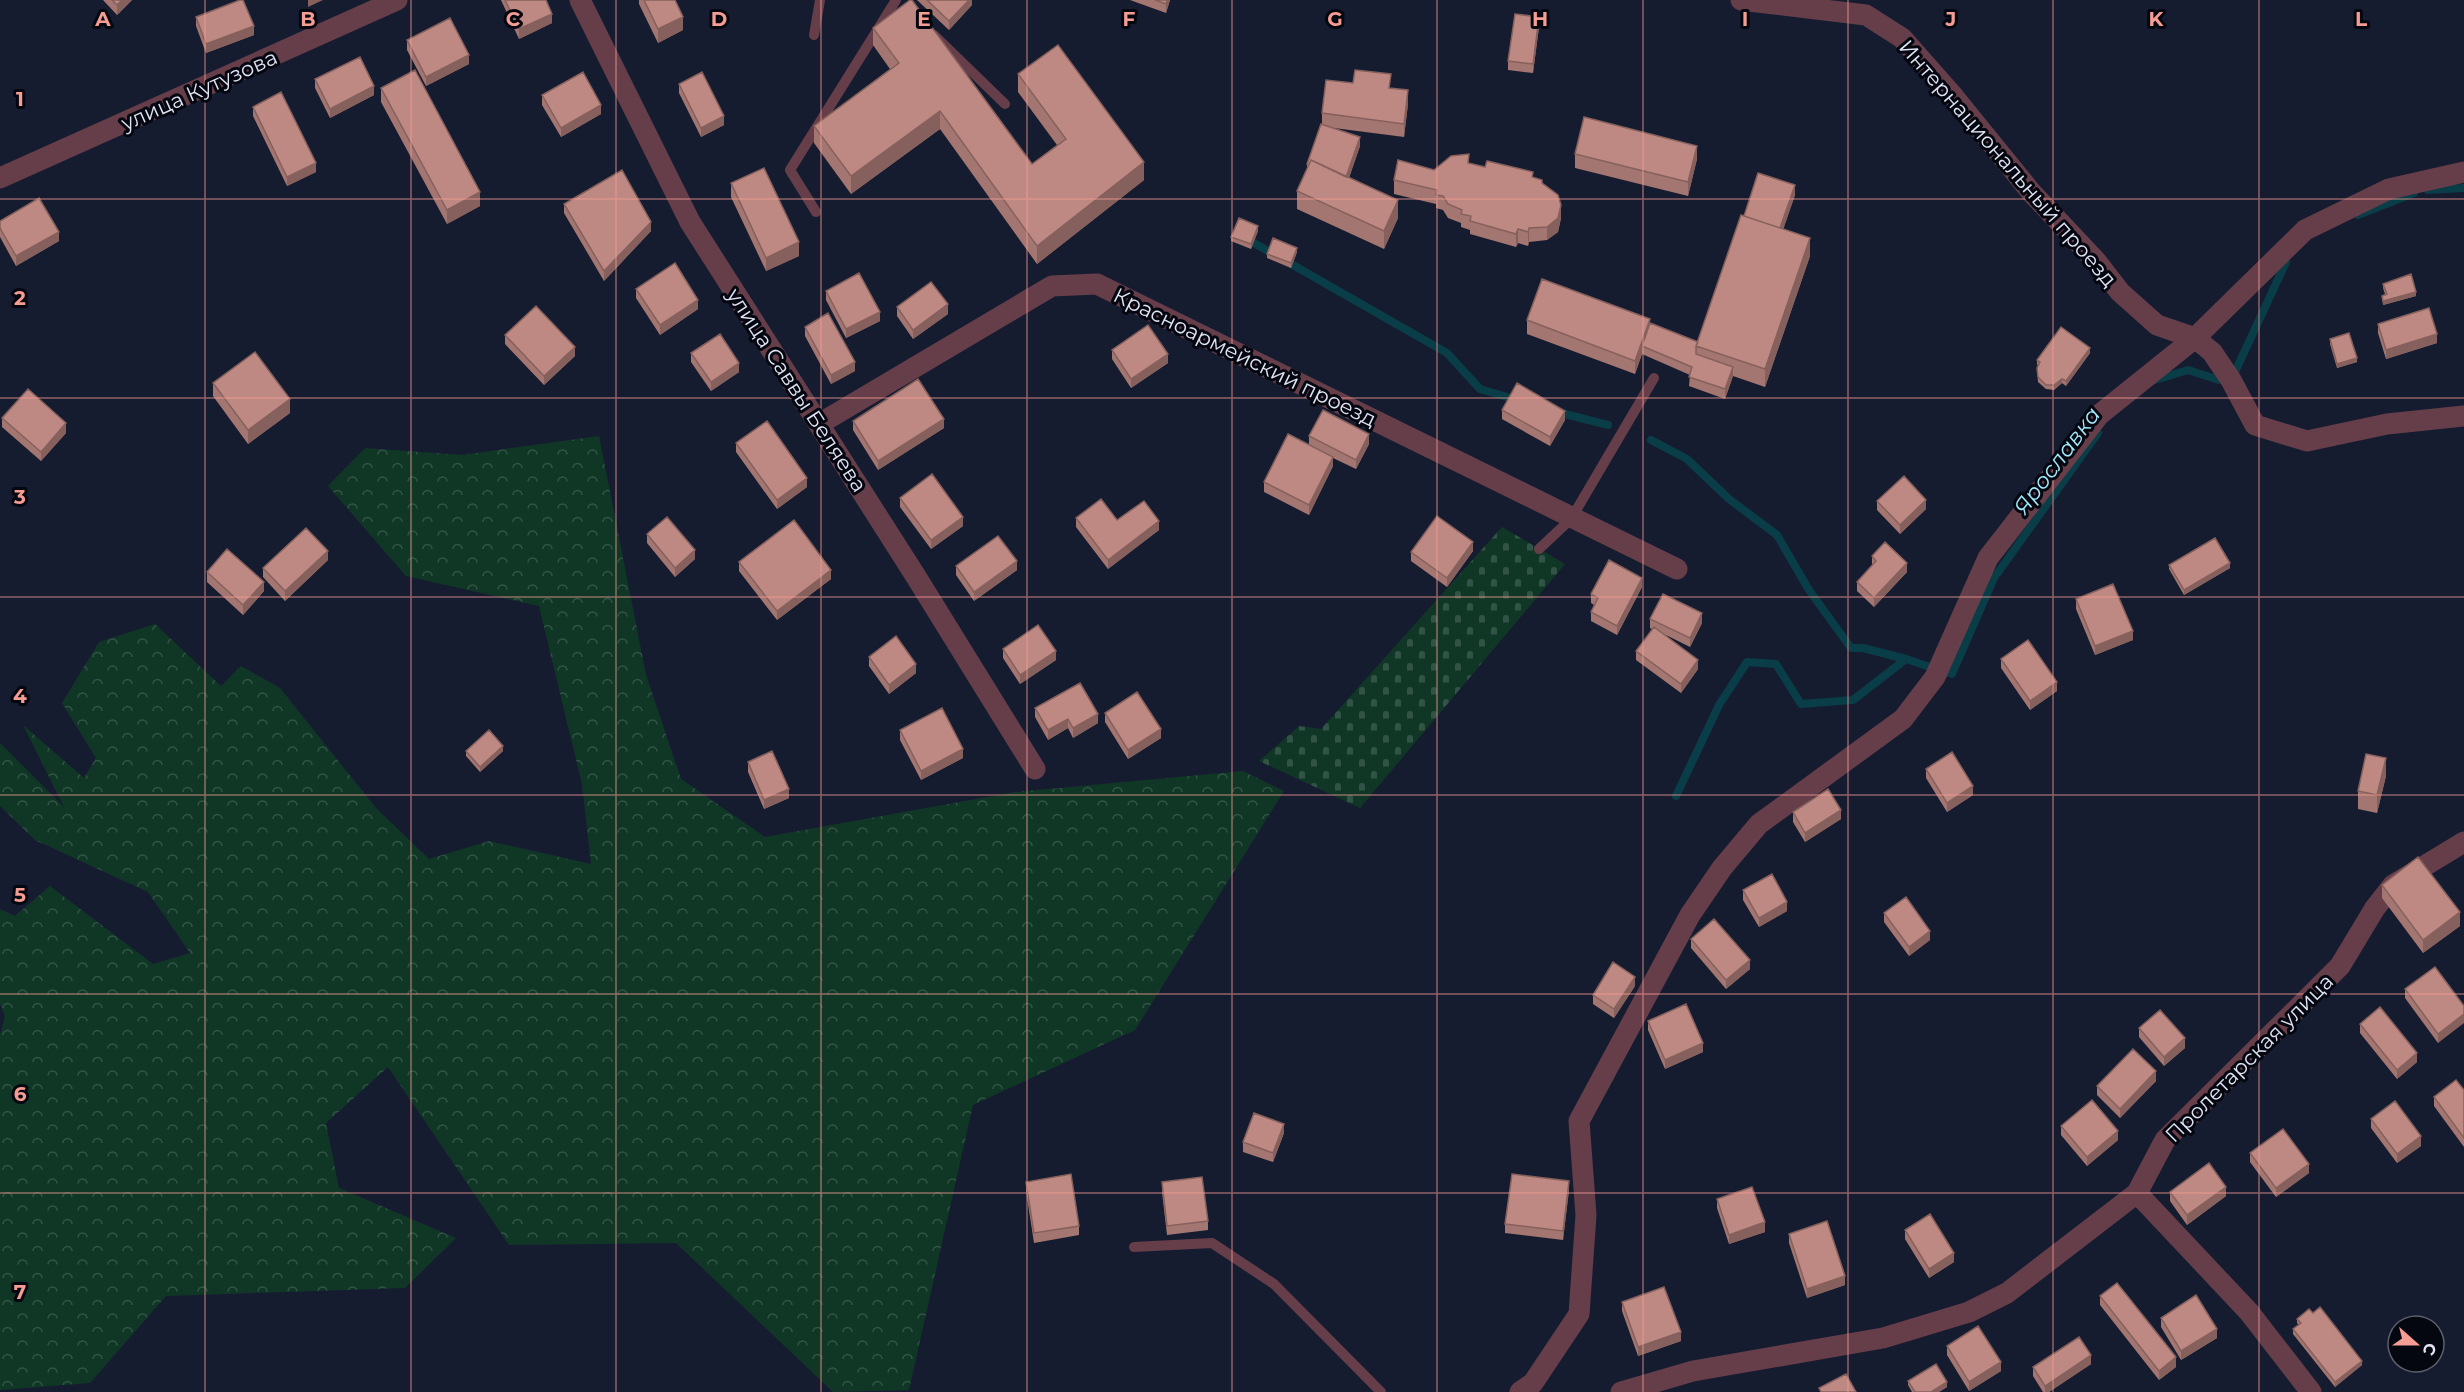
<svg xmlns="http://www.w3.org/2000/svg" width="2464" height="1392" font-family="Montserrat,sans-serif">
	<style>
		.forest { fill: url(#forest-crowns) }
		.cemetery { fill: url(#cemetery-stones) }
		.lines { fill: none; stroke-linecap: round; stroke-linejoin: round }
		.stream { stroke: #093d47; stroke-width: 8 }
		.service { stroke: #663e4a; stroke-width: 10 }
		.minor { stroke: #663e4a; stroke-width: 21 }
		.wall { fill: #a47671 }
		.shaded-wall { fill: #86605c }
		.building { fill: #bf8983; stroke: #86605c; stroke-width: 1.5 }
		.grid { fill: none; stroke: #f59c93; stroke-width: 1.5; stroke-opacity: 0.55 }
		.labels { text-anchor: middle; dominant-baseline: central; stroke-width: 6; stroke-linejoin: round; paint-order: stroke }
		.street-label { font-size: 21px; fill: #e0e4f3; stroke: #050710 }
		.water-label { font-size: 22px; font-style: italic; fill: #a1ecfe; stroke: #050710 }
		.grid-label { font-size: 20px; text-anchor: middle; font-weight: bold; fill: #f59c93; stroke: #050710; stroke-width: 6; stroke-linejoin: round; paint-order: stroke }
	</style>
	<defs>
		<pattern id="forest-crowns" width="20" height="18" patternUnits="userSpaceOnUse" patternTransform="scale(1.5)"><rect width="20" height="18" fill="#103726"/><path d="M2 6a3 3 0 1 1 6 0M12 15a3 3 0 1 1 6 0" fill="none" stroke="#325446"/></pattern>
		<pattern id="cemetery-stones" width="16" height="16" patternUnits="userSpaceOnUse" patternTransform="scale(1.5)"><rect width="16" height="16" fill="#103726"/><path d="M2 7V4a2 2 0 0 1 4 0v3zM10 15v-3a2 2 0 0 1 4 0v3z" fill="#325446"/></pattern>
	</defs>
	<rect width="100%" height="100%" fill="#161c30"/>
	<path class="forest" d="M599,436L646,675L681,779L765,837L1015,792L1243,771L1284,791L1135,1030L973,1105L909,1390L833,1392L676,1243L509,1245L388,1067L326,1123L339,1188L456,1238L405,1288L166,1296L90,1383L0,1390V1035L5,1016L0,1004V909L15,916L50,886L153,964L190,953L148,892L35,840L0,806V743L64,807L23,725L84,778L96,758L62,703L99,642L155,624L221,686L241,666L280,688L376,808L429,859L489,841L591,864L582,784L539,606L406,576L328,486L365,448L462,455Z"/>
	<path class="cemetery" d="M1502,527L1565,564L1360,808L1259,761L1299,726L1321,729Z"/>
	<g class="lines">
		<path class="stream" d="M2428,190L2464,188
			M2358,215L2414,193
			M1247,239L1275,255
			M1286,261L1447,353L1480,389L1517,400
			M2155,380L2188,370L2219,380L2235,372L2286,262
			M1557,412L1608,425
			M1651,440L1687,459L1729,499L1777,535L1809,590L1851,648H1863L1906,659
			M1946,672L1952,674L1994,578L2098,433
			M1676,796L1719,705L1747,662L1776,664L1801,704L1853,700L1906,659L1930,667"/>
		<path class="service" d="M814,35L820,0
			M934,35L1005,104
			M816,212L790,170L896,0
			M1539,549L1571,519L1654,378
			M1134,1247L1212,1243L1274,1284L1381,1392"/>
		<path class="minor" d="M580,0L690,222L915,575L1035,769
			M1741,0L1866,15L1902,38L1954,97L2031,192L2096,261L2120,292L2157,325L2195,338L2212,352L2231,380L2255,425L2307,441L2387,424L2464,416
			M0,178L397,0
			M819,424L1052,286L1097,284L1677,569
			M2137,1193L2249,1312L2311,1392
			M1520,1392L1533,1383L1579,1314L1586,1215L1579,1121L1690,915L1722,868L1759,824L1903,719L1935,677L1988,558L2099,415L2195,338L2305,230L2389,189L2464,172
			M1621,1392L1693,1371L1883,1338L1969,1312L2007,1293L2137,1193L2165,1140L2340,966L2375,908L2393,885L2464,842"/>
	</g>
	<path class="wall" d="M103,0H132L117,15Z
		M501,0H546L552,23L519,39Z
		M639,0H675L683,30L658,43L639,4Z
		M917,0H972V5L949,30Z
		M1130,0H1170L1166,13Z
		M196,17L254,35L206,53L196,26Z
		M1539,27L1533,73L1508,70V61Z
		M873,28L1032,164L1057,145L1018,92V74L1144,180L1037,264L940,129L851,194L814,143V126L890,69L873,45Z
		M407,40L469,64L426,86L407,50Z
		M315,79L374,95L330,118L315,88Z
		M679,84L724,125L701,137L679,93Z
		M381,88L480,206L447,224L381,102Z
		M1391,88L1408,104L1404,137L1334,128L1360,146L1349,178L1398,218L1384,249L1297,209V191L1307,169V164L1322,124V113Z
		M542,95L601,114L561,137L542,105Z
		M253,107L316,172L287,186L253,116Z
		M1575,154L1697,159L1688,196L1575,168Z
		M1469,164L1533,177L1542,184L1561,218L1558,232L1547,240L1529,242L1528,246L1518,243L1516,247L1470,234V230L1461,227V223L1448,218L1443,210L1436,208V204L1394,194V180L1434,170Z
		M731,183L799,256L766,271L731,197Z
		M1795,195L1783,229L1810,256L1765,387L1733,376L1725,399L1689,386L1690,375L1642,354L1635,374L1527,334V320L1650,324L1698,342L1744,216Z
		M564,204L651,231L604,281L564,213Z
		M0,221L59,241L16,266L0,237Z
		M1258,231L1251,249L1231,241V237Z
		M1297,252L1291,268L1267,258V254Z
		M2383,284L2416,296L2383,305L2382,296L2385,294L2383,288Z
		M636,289L698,309L660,335L636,298Z
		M826,291L880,321L846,338L826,300Z
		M897,307L948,314L913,339L897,316Z
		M2378,324L2437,343L2386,359L2378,333Z
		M805,327L855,371L831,384L805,336Z
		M505,335L575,356L544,385L505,344Z
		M2330,339L2357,362L2337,368L2330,344Z
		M1112,350L1168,363L1131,388L1112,359Z
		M691,353L739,372L711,391L691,362Z
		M2090,353L2066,386L2062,383L2054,390L2046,389L2038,382L2037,368L2038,366L2037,364V360Z
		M213,383L290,413L248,444L213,396Z
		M1502,410L1565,420L1550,446L1502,419Z
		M2,418L66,433L41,461L2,427Z
		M853,421L944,428L878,470L853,430Z
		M1309,436L1369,444L1356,469L1333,458V466L1309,515L1264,492V482L1309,445Z
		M736,443L807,487L777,509L736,452Z
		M900,498L963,526L931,549L900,507Z
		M1877,501L1926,509L1900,534L1877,510Z
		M1076,518L1117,520L1159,530L1108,569L1076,527Z
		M647,534L695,559L675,577L647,543Z
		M1473,551L1447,587L1411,561V552Z
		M1872,556L1907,572L1874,607L1857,591V582L1872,566Z
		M328,560L285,601L263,577V568Z
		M739,562L831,579L777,620L739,571Z
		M2169,565L2230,568L2184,595L2169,569Z
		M956,566L1017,570L974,601L956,575Z
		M207,572L264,591L243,615L207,582Z
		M1642,587L1617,635L1591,621V612L1594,605L1591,603V594Z
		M2076,599L2133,640L2095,655L2076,609Z
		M1650,619L1702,623L1690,647L1666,635L1698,669L1681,693L1636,660V651L1652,629L1650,628Z
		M1003,649L1056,660L1020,684L1003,658Z
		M869,657L916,673L889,694L869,666Z
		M2001,659L2057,691L2030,710L2001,668Z
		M1035,708L1098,723L1073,738L1068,728L1048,740L1035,717Z
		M1105,713L1161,738L1128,759L1105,722Z
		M900,730L963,758L921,780L900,740Z
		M466,751H503L480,772L466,756Z
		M748,762L789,798L764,809L748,772Z
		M1926,769L1973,795L1947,812L1926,778Z
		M2386,776L2377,813L2358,809V791Z
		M1793,812L1841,819L1805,842L1793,822Z
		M2382,885L2460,926L2423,953L2382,898Z
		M1743,890L1787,911L1759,927L1743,900Z
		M1884,913L1930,940L1909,956L1884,922Z
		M1691,939L1750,969L1726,989L1691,948Z
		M1635,986L1614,1018L1593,1004V995Z
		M2405,989L2464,1006L2438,1043L2405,998Z
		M1648,1021L1703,1052L1665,1069L1648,1030Z
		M2360,1024L2417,1062L2397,1079L2360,1033Z
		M2139,1028L2185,1048L2164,1066L2139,1037Z
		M2156,1081L2120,1118L2097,1095V1086Z
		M2464,1090V1147L2434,1106V1097Z
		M2371,1119L2421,1146L2397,1163L2371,1128Z
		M2061,1126L2118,1140L2087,1166L2061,1135Z
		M1284,1133L1273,1162L1243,1152V1142Z
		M2250,1153L2309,1173L2276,1197L2250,1162Z
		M1026,1182L1079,1226V1235L1034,1243L1026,1191Z
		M1162,1182L1208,1221V1230L1167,1235L1162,1192Z
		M1569,1190L1563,1240L1505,1233V1224Z
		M2170,1192L2226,1196L2187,1225L2170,1201Z
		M1717,1199L1765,1232L1729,1244L1717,1208Z
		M1905,1230L1954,1262L1929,1278L1905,1239Z
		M1789,1234L1845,1285L1807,1298L1789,1243Z
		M2100,1296L2176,1367L2159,1380L2100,1305Z
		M1622,1302L1681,1341L1638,1356L1622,1311Z
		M2313,1313L2362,1365L2335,1387L2293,1334V1329L2299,1325L2297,1323V1319Z
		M2161,1318L2217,1338L2181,1360L2161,1327Z
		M1947,1346L2001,1371L1969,1391L1947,1355Z
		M2091,1364L2049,1392H2043L2033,1376V1367Z
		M1908,1381L1947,1387L1939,1392H1912L1908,1385Z"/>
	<path class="shaded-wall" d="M122,0H132L117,15V5Z
		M308,0H323L308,7Z
		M969,0H972V5L949,30V21Z
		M1167,0H1170L1166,13V4Z
		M552,14V23L519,39V29Z
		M683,17V30L658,43V29Z
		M1539,17V27L1533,73V64Z
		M254,26V35L206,53V44Z
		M469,55V64L426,86V77Z
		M374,86V95L330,118V109Z
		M1408,90V104L1404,137V124Z
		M601,105V114L561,137V128Z
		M940,111V129L851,194V176Z
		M724,116V125L701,137V128Z
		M1360,137V146L1346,186V177Z
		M1697,146V159L1688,196V182Z
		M1144,162V180L1037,264V246Z
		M316,163V172L287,186V177Z
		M1795,185V195L1778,245V236Z
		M480,192V206L447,224V210Z
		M1398,200V218L1384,249V231Z
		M1561,205V218L1558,232L1547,240V227Z
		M651,222V231L604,281V271Z
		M1258,226V231L1251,249V244Z
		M1529,228V242L1528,246V232Z
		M1518,229V243L1516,247V234Z
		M59,232V241L16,266V256Z
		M1810,238V256L1765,387V369Z
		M799,242V256L766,271V258Z
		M1297,248V252L1291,268V263Z
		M2416,292V296L2383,305V301Z
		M698,300V309L660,335V325Z
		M948,304V314L913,339V330Z
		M880,312V321L846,338V329Z
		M1650,319V333L1642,346V354L1635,374V361Z
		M2437,334V343L2386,359V350Z
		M575,347V356L544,385V376Z
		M2090,348V353L2066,386V381Z
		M1168,354V363L1131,388V379Z
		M2357,358V362L2337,368V364Z
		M855,362V371L831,384V375Z
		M739,363V372L711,391V382Z
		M1733,367V376L1725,399V389Z
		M2062,379V383L2054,390V385Z
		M290,399V413L248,444V430Z
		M1565,411V420L1550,446V437Z
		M944,419V428L878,470V461Z
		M66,423V433L41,461V452Z
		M1369,434V444L1356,469V460Z
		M1333,457V466L1309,515V505Z
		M807,478V487L777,509V500Z
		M1926,500V509L1900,534V525Z
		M963,517V526L931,549V540Z
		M1159,521V530L1108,569V560Z
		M1473,542V551L1447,587V578Z
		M695,550V559L675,577V568Z
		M328,551V560L285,601V591Z
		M1017,561V570L974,601V592Z
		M1907,563V572L1874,607V598Z
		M2230,563V568L2184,595V590Z
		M831,570V579L777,620V611Z
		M1642,578V587L1617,635V626Z
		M264,582V591L243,615V605Z
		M1702,613V623L1690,647V638Z
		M2133,631V640L2095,655V646Z
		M1056,651V660L1020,684V675Z
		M1698,660V669L1681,693V684Z
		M916,664V673L889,694V685Z
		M2057,682V691L2030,710V701Z
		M1098,714V723L1073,738V728Z
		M1068,719V728L1048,740V730Z
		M1161,729V738L1128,759V750Z
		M503,746V751L480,772V767Z
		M963,749V758L921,780V771Z
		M2386,758V776L2377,813V795Z
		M1973,786V795L1947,812V803Z
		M789,789V798L764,809V800Z
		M1841,810V819L1805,842V833Z
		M1787,902V911L1759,927V918Z
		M2460,912V926L2423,953V940Z
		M1930,931V940L1909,956V947Z
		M1750,960V969L1726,989V980Z
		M1635,977V986L1614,1018V1009Z
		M2464,1014V1023L2438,1043V1034Z
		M2185,1038V1048L2164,1066V1057Z
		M1703,1043V1052L1665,1069V1060Z
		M2417,1053V1062L2397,1079V1070Z
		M2156,1071V1081L2120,1118V1109Z
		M1284,1124V1133L1273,1162V1153Z
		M2118,1131V1140L2087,1166V1157Z
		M2421,1136V1146L2397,1163V1154Z
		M2309,1164V1173L2276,1197V1188Z
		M1569,1181V1190L1563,1240V1231Z
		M2226,1187V1196L2187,1225V1215Z
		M1765,1222V1232L1729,1244V1235Z
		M1954,1253V1262L1929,1278V1269Z
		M1845,1276V1285L1807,1298V1289Z
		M2217,1329V1338L2181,1360V1351Z
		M1681,1332V1341L1638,1356V1347Z
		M2091,1355V1364L2049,1392H2045V1386Z
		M2176,1357V1367L2159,1380V1371Z
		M2362,1361V1365L2335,1387V1382Z
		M2001,1362V1371L1969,1391V1382Z
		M1947,1382V1387L1939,1392H1931Z"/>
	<path class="building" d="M112,0H122L117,5Z
		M240,0H243L254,26L206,44L196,17Z
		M505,0H546L552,14L519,29Z
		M644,0H675L683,17L658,29Z
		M910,0H912L1032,164L1066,139L1018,74L1058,45L1144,162L1037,246L940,111L851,176L814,126L899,63L873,28Z
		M927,0H969L949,21Z
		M1155,0H1167L1166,4Z
		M1515,14L1539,17L1533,64L1508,61Z
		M450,18L469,55L426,77L407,40Z
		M360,57L374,86L330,109L315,79Z
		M415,70L480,192L447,210L381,88Z
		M1355,70L1391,74L1389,88L1408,90L1404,124L1322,113L1326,80L1353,83Z
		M583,72L601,105L561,128L542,95Z
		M702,72L724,116L701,128L679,84Z
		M281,92L316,163L287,177L253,107Z
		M1584,117L1697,146L1688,182L1575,154Z
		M1321,124L1360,137L1346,177L1311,160L1309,165L1307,164Z
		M1469,154L1468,163L1485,167L1487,161L1533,172L1532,177L1542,180V183L1558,195L1561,205L1558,218L1547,227L1529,228L1528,232L1518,229L1516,234L1470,221L1471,216L1461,214L1462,210L1448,204L1443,196L1436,195L1437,190L1394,180L1398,160L1434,170L1451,156Z
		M1311,160L1398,200L1384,231L1297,191Z
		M764,168L799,242L766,258L731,183Z
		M622,170L651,222L604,271L564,204Z
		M1758,173L1795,185L1780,228L1744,216Z
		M39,198L59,232L16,256L0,228V221Z
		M1741,215L1810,238L1765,369L1696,346Z
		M1239,218L1258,226L1251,244L1231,237Z
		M1273,238L1297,248L1291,263L1267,254Z
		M675,263L698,300L660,325L636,289Z
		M859,273L880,312L846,329L826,291Z
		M2411,274L2416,292L2383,301L2382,296L2387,294L2383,284Z
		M1542,279L1650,319L1635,361L1527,320Z
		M931,282L948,304L913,330L897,307Z
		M536,306L575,347L544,376L505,335Z
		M2429,308L2437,334L2386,350L2378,324Z
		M828,313L855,362L831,375L805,327Z
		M1650,323L1698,342L1696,346V354L1733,367L1725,389L1689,377L1692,367L1642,346Z
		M1148,325L1168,354L1131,379L1112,350Z
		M2061,327L2090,348L2066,381L2062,379L2054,385H2046L2038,377L2037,368L2040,362L2037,360Z
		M2349,333L2357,358L2337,364L2330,339Z
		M720,334L739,363L711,382L691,353Z
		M255,352L290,399L248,430L213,383Z
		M918,379L944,419L878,461L853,421Z
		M1517,383L1565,411L1550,437L1502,410Z
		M28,389L66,423L41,452L2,418Z
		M1323,410L1369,434L1356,460L1309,436Z
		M767,421L807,478L777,500L736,443Z
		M1288,434L1333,457L1309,505L1264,482Z
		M932,474L963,517L931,540L900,498Z
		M1904,476L1926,500L1900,525L1877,501Z
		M1101,499L1117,520L1144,501L1159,521L1108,560L1076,518Z
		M1437,516L1473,542L1447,578L1411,552Z
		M667,517L695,550L675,568L647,534Z
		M794,520L831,570L777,611L739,562Z
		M306,528L328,551L285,591L263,568Z
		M998,536L1017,561L974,592L956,566Z
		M2215,538L2230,563L2184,590L2169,565Z
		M1885,542L1907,563L1874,598L1857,582L1876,561L1872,556Z
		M227,549L264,582L243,605L207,572Z
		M1609,560L1642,578L1617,626L1591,612L1598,598L1591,594Z
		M2113,584L2133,631L2095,646L2076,599Z
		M1663,594L1702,613L1690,638L1650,619Z
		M1038,625L1056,651L1020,675L1003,649Z
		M1654,627L1698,660L1681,684L1636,651Z
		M896,636L916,664L889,685L869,657Z
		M2028,640L2057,682L2030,701L2001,659Z
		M1080,683L1098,714L1073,728L1068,719L1048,730L1035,708Z
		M1137,692L1161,729L1128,750L1105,713Z
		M942,708L963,749L921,771L900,730Z
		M489,730L503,746L480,767L466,751Z
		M772,751L789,789L764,800L748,762Z
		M1952,752L1973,786L1947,803L1926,769Z
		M2366,754L2386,758L2377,795L2358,791Z
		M1828,789L1841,810L1805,833L1793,812Z
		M2418,857L2460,912L2423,940L2382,885Z
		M1772,874L1787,902L1759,918L1743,890Z
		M1906,897L1930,931L1909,947L1884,913Z
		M1714,919L1750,960L1726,980L1691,939Z
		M1613,962L1635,977L1614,1009L1593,995Z
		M2435,967L2464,1006V1014L2438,1034L2405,989Z
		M1686,1004L1703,1043L1665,1060L1648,1021Z
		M2380,1007L2417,1053L2397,1070L2360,1024Z
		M2160,1010L2185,1038L2164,1057L2139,1028Z
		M2133,1049L2156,1071L2120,1109L2097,1086Z
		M2456,1080L2464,1090V1138L2434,1097Z
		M2092,1100L2118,1131L2087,1157L2061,1126Z
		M2395,1101L2421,1136L2397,1154L2371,1119Z
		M1254,1113L1284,1124L1273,1153L1243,1142Z
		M2283,1129L2309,1164L2276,1188L2250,1153Z
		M2209,1163L2226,1187L2187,1215L2170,1192Z
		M1071,1174L1079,1226L1034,1233L1026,1182Z
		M1512,1174L1569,1181L1563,1231L1505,1224Z
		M1202,1177L1208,1221L1167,1226L1162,1182Z
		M1752,1187L1765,1222L1729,1235L1717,1199Z
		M1930,1214L1954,1253L1929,1269L1905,1230Z
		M1827,1221L1845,1276L1807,1289L1789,1234Z
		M2117,1283L2176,1357L2159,1371L2100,1296Z
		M1664,1287L1681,1332L1638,1347L1622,1302Z
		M2196,1295L2217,1329L2181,1351L2161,1318Z
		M2320,1307L2362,1361L2335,1382L2293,1329L2301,1323L2297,1319L2309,1309L2313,1313Z
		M1978,1326L2001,1362L1969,1382L1947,1346Z
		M2079,1337L2091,1355L2045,1386L2033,1367Z
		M1936,1364L1947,1382L1931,1392H1915L1908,1381Z
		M1846,1374L1856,1392H1821L1819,1388Z"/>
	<path class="grid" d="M205,0V1392M411,0V1392M616,0V1392M821,0V1392M1027,0V1392M1232,0V1392M1437,0V1392M1643,0V1392M1848,0V1392M2053,0V1392M2259,0V1392M0,199H2464M0,398H2464M0,597H2464M0,795H2464M0,994H2464M0,1193H2464"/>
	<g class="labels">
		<g class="street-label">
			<text transform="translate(199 90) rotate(-24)">улица Кутузова</text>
			<text transform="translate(2008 163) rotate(49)">Интернациональный проезд</text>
			<text transform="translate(1245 357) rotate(26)">Красноармейский проезд</text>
			<text transform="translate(797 390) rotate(57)">улица Саввы Беляева</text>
			<text transform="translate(2249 1058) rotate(-45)">Пролетарская улица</text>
		</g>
		<g class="water-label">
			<text transform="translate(2057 461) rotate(-53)">Ярославка</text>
		</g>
	</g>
	<g class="grid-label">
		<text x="103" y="26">A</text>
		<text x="308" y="26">B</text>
		<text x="513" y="26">C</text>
		<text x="719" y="26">D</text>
		<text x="924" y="26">E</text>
		<text x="1129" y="26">F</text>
		<text x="1335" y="26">G</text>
		<text x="1540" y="26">H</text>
		<text x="1745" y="26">I</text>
		<text x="1951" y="26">J</text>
		<text x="2156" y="26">K</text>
		<text x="2361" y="26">L</text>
		<text x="20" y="106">1</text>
		<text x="20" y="305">2</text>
		<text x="20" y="504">3</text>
		<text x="20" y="703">4</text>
		<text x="20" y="902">5</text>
		<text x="20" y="1101">6</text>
		<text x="20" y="1299">7</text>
	</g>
	<g transform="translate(2416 1344) rotate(111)"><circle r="28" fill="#050710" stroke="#5d5f6b" stroke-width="1.5"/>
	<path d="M0-4.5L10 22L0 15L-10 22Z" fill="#f59c93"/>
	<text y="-9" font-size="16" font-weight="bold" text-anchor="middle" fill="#e0e4f3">С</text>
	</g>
</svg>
